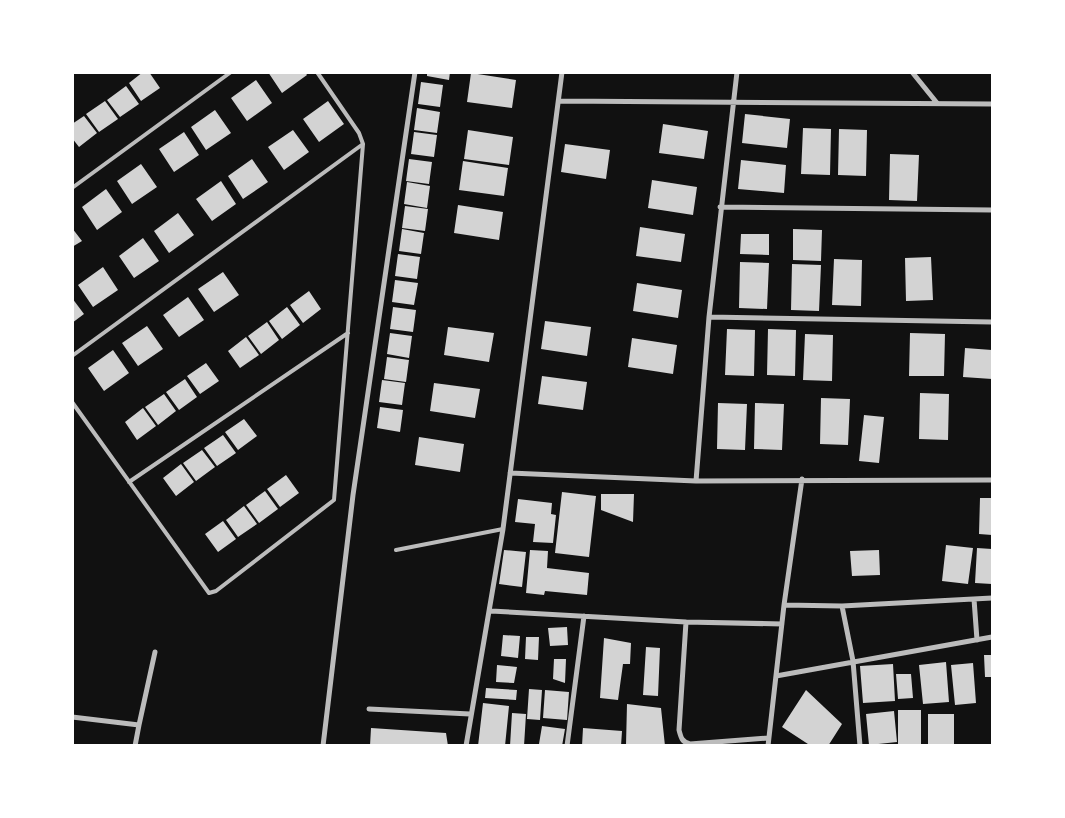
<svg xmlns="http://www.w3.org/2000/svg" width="1065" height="818" font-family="'DejaVu Sans',sans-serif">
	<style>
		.building { fill: #d3d3d3 }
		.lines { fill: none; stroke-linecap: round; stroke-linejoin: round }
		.service { stroke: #bcbcbc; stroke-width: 4 }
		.minor { stroke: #bcbcbc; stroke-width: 5 }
	</style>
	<rect width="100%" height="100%" fill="#111"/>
	<path class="building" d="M143,72H149L160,88L141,101L129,83Z
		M268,72H305L307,75L282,93Z
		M427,72H450L449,80L427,76Z
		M471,73L516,80L512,108L467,102Z
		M256,80L272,103L247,121L231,98Z
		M421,82L443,85L440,107L418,104Z
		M126,86L139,104L120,117L107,100Z
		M105,101L118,119L99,132L86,114Z
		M328,101L344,124L319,142L303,119Z
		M417,108L440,112L437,133L414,130Z
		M215,110L231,133L206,150L191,127Z
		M745,114L790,119L787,148L742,143Z
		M84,116L97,133L79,147L72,138V124Z
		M663,124L708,131L704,159L659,153Z
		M803,128L831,129L830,175L801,174Z
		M839,129L867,130L866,176L838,175Z
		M293,130L309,152L284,170L268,147Z
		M468,130L513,137L509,165L464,159Z
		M184,132L199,155L174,172L159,149Z
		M414,132L437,135L434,157L411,154Z
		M565,144L610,150L606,179L561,172Z
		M890,154L919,155L917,201L889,200Z
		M252,159L268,182L243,199L228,176Z
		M409,159L432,162L429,184L406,181Z
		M741,160L786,165L784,193L738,189Z
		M463,161L508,168L504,196L459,190Z
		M141,164L157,187L132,204L117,181Z
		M652,180L697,187L693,215L648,208Z
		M221,181L236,204L212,221L196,199Z
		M407,182L430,186L427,208L404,204Z
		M106,189L122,212L97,230L82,207Z
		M458,205L503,212L499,240L454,233Z
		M405,206L428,209L425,231L402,228Z
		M178,213L194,235L169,253L154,231Z
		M640,227L685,234L681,262L636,256Z
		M72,228L82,241L72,247Z
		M402,229L424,233L421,254L399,251Z
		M793,229L822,230L821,261L793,260Z
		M741,234H769V255L740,254Z
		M143,238L159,261L134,278L119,256Z
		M398,254L420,257L417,279L395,276Z
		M931,257L933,300L906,301L905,258Z
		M834,259L862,260L861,306L832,305Z
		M740,262L769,263L767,309L739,308Z
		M792,264L821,265L819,311L791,310Z
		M103,267L118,290L93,307L78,285Z
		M223,272L239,295L214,312L198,289Z
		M395,280L418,283L414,305L392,302Z
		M637,283L682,290L678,318L633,311Z
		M309,291L321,309L303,323L290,305Z
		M188,297L204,320L179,337L163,315Z
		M72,298L84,314L72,323Z
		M287,307L300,325L282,339L269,321Z
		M393,307L416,310L413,332L390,329Z
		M545,321L591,327L587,356L541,349Z
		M267,322L279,340L261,354L248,336Z
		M147,326L163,349L138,366L122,343Z
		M448,327L494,333L489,362L444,355Z
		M727,329L755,330L754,376L725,375Z
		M768,329L796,330L795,376L767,375Z
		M390,333L412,336L409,358L387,354Z
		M910,333L945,334L944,376H909Z
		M805,334L833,335L832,381L803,380Z
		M246,337L259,355L240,368L228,351Z
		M632,338L677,345L673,374L628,367Z
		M965,348L992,350V379L963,377Z
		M113,350L129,373L104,391L88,368Z
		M387,357L409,360L406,382L384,379Z
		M206,363L219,381L200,394L187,376Z
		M542,376L587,382L583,410L538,404Z
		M185,379L197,397L179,410L166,392Z
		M382,380L405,383L402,405L379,402Z
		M434,383L480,389L475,418L430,411Z
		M920,393L949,394L948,440L919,439Z
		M164,394L176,411L158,425L145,407Z
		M821,398L850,399L848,445L820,444Z
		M718,403L747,404L745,450L717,449Z
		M755,403L784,404L782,450L754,449Z
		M380,407L403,410L400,432L377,428Z
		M143,408L156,426L137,440L125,422Z
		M864,415L884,417L879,463L859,461Z
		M244,419L257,436L238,450L225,432Z
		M223,435L236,453L217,466L204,448Z
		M419,437L464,444L460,472L415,465Z
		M202,450L215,467L196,481L183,463Z
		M181,464L194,482L176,496L163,478Z
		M286,475L299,493L280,507L267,489Z
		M265,491L278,509L259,523L246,505Z
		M562,492L596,496L589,557L555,553Z
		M601,494H634L633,522L601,510Z
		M980,498H992V535L979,534Z
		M518,499L552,503L551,514L556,515L553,543L533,542L535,524L515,522Z
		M244,506L257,524L238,537L226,520Z
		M223,521L236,539L218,552L205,534Z
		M946,545L973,548L968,584L942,581Z
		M977,548L992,549V584L975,583Z
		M504,550L526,552L522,587L499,584Z
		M530,550L548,551L547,568L589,573L587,595L545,591L544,595L526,593Z
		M879,550L880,575L852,576L850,551Z
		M567,627L568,645L550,646L548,628Z
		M503,635L520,636L518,658L501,656Z
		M526,637H539L538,660L525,659Z
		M604,638L631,643L630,664H623L618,700L600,698Z
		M646,647L660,648L658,696L643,695Z
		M984,655H992V677H985Z
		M554,659H566L565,683L553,679Z
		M946,662L949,702L923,704L919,665Z
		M973,663L976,703L955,705L951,665Z
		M893,664L895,701L863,703L860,666Z
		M497,665L517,667L514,683L496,682Z
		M896,674H911L913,698L898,699Z
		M486,688L517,690L516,700L485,698Z
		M529,689L542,690L540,720L527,719Z
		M545,690L569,692L567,720L543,718Z
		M806,690L842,724L828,746H811L782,727Z
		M483,703L509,706L505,746H478Z
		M627,704L661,708L665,746L626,745Z
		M898,710H921V746H898Z
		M894,711L897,742L869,745L866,714Z
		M512,713L526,714L524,746H510Z
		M928,714H954V746H928Z
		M542,726L565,729L562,746L539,744Z
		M371,728L446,733L448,746H370Z
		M583,728L622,731L621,746H582Z"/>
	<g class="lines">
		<path class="service" d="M72,188L231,72
			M72,356L363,144
			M72,402L209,593L216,591L334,500L363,144L359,133L317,72
			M129,482L348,333
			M396,550L503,529"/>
		<path class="minor" d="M912,72L937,103
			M559,101L992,104
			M720,207L992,210
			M709,317L992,322
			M510,473L696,481L992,480
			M696,481L709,317L737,72
			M974,599L977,640
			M784,605L842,606L992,598
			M842,606L853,661L860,746
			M491,611L686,622L782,624
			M686,622L679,730C681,738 682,742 690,744L768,738
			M776,676L992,637
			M369,709L470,714
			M72,717L139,725L135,746
			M139,725L155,652
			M323,746L353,495L415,72
			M466,746L503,529L562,72
			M567,746L584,616
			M768,746L784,605L802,479"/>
	</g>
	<rect width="1065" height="818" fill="none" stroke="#ffffff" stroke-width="148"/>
</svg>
